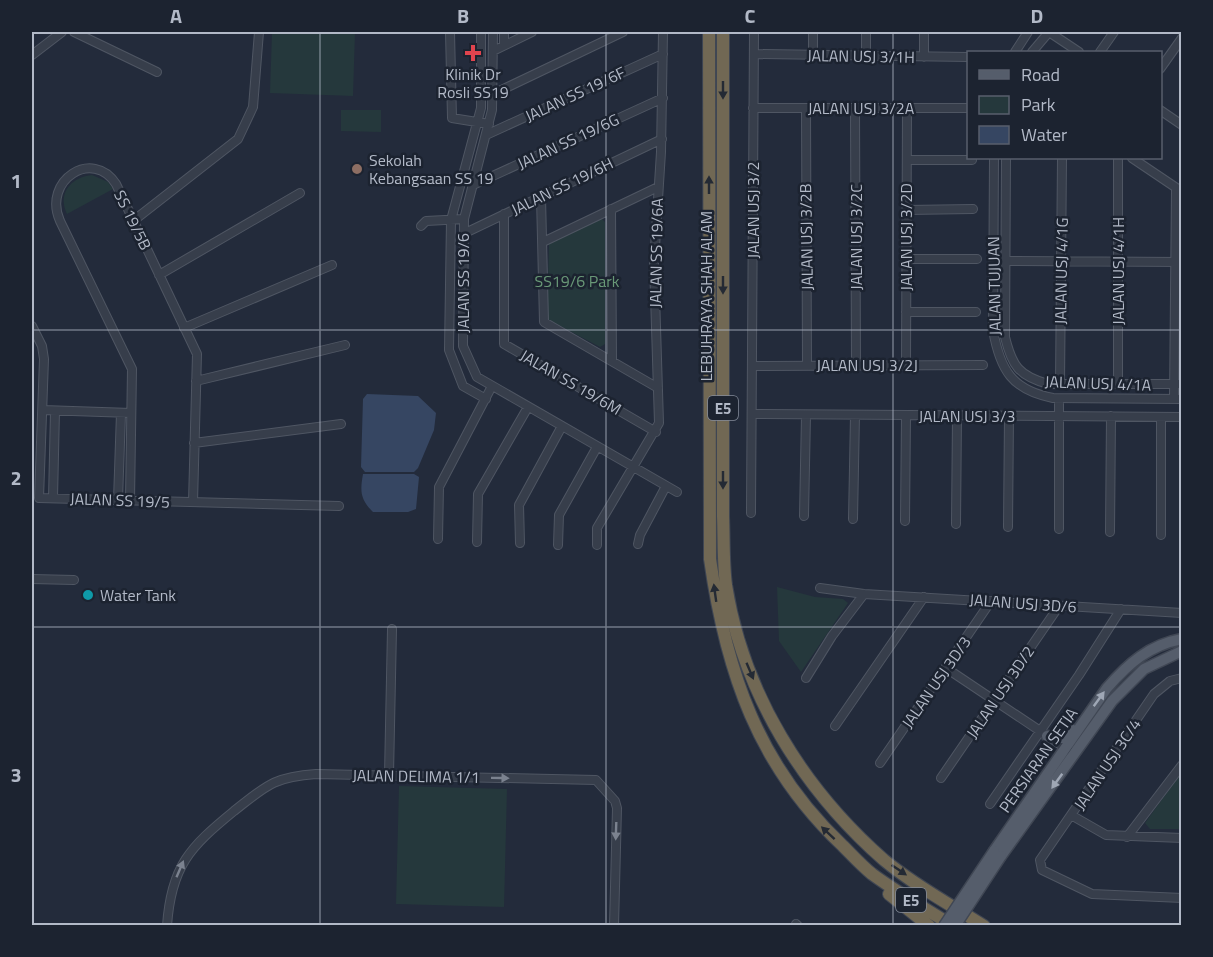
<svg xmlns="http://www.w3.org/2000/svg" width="1213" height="957" font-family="'Titillium Web',sans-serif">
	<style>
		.green { fill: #25383c }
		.water { fill: #364662 }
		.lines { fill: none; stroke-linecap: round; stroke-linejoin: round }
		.minor-casing { stroke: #4f5663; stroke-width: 10 }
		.major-casing { stroke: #404754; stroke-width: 13 }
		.highway-casing { stroke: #3f4653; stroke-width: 14 }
		.minor { stroke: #373e4b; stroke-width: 8 }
		.major { stroke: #555d6b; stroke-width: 10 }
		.highway { stroke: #716854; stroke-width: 12 }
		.major-bridge-casing { stroke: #404754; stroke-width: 13; stroke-linecap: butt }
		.major-bridge { stroke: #555d6b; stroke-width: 10 }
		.oneway { fill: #242a34 }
		.oneway2 { fill: #9fa7b5 }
		.oneway3 { fill: #7b828f }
		.grid { fill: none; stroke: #b2b9c7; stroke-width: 1.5; stroke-opacity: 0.55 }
		.health-dot { fill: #e0444e; stroke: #1c2330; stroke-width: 2 }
		.education-dot { fill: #8d6e63; stroke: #1c2330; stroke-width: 2 }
		.culture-dot { fill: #0f9aa8; stroke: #1c2330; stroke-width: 2 }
		.labels { text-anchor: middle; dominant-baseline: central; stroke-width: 5; stroke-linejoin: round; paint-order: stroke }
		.shield { fill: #1c2330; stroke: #858c9a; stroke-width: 1.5 }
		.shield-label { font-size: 15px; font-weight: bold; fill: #b2b9c7 }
		.street-label { font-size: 16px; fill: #b2b9c7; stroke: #1c2330 }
		.poi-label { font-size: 16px; fill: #b2b9c7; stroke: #1c2330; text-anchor: start }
		.park-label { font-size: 16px; fill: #699877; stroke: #1c2330 }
		.neatline { fill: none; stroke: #b2b9c7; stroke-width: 2 }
		.grid-label { font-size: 20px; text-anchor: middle; font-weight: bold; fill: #b2b9c7 }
	</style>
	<rect width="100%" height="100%" fill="#232b3b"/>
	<path class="green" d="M272,32H355L353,96L270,93Z
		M341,110H381V132L341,131Z
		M92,175L108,182L113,189L67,214C57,194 71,177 92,175Z
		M601,218L605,222V344L600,347L547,319L549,244Z
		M777,587L815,597L843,599L848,603L801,672L779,641Z
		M1181,773V829H1150L1145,823Z
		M399,786L507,789L504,907L396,904Z"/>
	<path class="water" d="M367,394L418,396L436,413L434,430L418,468L414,472H365L361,467L363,399Z
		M363,474H414L419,477L416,509L408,512H373C360,499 360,491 363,474Z"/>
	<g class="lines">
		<defs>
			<path id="minor" d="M74,32L157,72
				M450,32L452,118L489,124
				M481,32V108L451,220L449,350L463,386L486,399
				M493,32L492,110L464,219L463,346L477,377L677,492
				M504,32V45
				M813,32V55
				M924,32V57
				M1049,32L1079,52
				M493,51L532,32
				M1015,52L1028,32
				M1032,52L1049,32
				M1100,52L1114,32
				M754,54L968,57
				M32,55L62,32
				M866,56V32
				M1160,69L1182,38
				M493,94L623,32
				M753,108H968
				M806,108L807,366
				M855,108L856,366
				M1160,110L1182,125
				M486,135L663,54
				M994,158L993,330C1000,370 1012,390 1053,398L1182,399
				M1006,158L1005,337C1012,366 1019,376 1048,384H1182
				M1132,158L1181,191
				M907,160H972
				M473,185L663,98
				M541,197L544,322L658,388
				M611,209L612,361
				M907,210L973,209
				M504,214V344L656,432
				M133,221L238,139L253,107L259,32
				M421,226L426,221L464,219
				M463,234L662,139
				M543,242L658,187
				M906,259H977
				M1006,261L1182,262
				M159,275L300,193
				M906,312H976
				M32,326L42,346L44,359L39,498L339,506
				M184,328L332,265
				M906,365L907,108
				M752,366L983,365
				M196,381L345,345
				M1060,384L1062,158
				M1118,384V158
				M1174,399L1176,190
				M43,410L131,413
				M752,414L1182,417
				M194,443L341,424
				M53,498L55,411
				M118,500L121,413
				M130,500L132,369L60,221C42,180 93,148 116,184L197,354L193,502
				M751,513L754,32
				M804,516L806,415
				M853,519L855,415
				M905,521L906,415
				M956,524L957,416
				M1008,527L1009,416
				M1059,529V399
				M1110,532L1111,416
				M1161,535V417
				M438,539L439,487L492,386
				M477,542L478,494L528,407
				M520,543L519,505L562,426
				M638,544L640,535L666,486
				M558,545L559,515L597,447
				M597,545V528L659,423L654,263L661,152L663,32
				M32,579L74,580
				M820,588L864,594L1182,613
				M946,668L1070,751
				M806,678L832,636L864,594
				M1182,678L1170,681L1154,694L1040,860L1042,870L1092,894L1182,898
				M835,726L924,597
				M880,763L991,601
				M389,775L392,629
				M941,778L1059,606
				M990,804L1079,675L1121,609
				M1071,815L1106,835L1182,838
				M1127,837L1182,765
				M796,924L798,926
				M167,926C171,866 190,847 234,811C266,786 273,777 316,774L596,780L615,801L617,808L614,926"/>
			<path id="major" d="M1047,736L1062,738L1073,730
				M994,851L1107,688C1128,664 1149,645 1182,639
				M1001,856L1112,701L1144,669L1182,651"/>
			<path id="highway" d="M709,32L710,559C726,672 758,766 843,846C852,855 862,866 872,874C898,893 926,909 953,926
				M723,32V516C724,539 723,562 726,585C743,693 803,789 884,860C914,885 951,905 984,926
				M889,894L929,926"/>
		</defs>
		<use href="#minor" class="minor-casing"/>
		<use href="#major" class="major-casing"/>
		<use href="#highway" class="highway-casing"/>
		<use href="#minor" class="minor"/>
		<use href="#major" class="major"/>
		<use href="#highway" class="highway"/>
		<defs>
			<path id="major-bridge" d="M944,926L994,851
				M955,926L1001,856"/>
		</defs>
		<use href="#major-bridge" class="major-bridge-casing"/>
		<use href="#major-bridge" class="major-bridge"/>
	</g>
	<defs><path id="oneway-solid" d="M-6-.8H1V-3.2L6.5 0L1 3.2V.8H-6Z" transform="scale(1.5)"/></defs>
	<g class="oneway">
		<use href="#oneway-solid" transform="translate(723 90) rotate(90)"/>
		<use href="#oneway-solid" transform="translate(709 185) rotate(-90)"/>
		<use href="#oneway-solid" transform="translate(723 285) rotate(90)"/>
		<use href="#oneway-solid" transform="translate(723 480) rotate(90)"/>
		<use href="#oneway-solid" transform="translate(715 593) rotate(-98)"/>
		<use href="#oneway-solid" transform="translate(750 671) rotate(67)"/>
		<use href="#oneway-solid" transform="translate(828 833) rotate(-137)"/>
		<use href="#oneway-solid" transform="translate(899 870) rotate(34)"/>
	</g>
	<g class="oneway2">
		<use href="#oneway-solid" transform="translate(1099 699) rotate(-54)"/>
		<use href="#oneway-solid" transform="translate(1057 781) rotate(126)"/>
	</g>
	<g class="oneway3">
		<use href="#oneway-solid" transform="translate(500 778) rotate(1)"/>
		<use href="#oneway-solid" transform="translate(616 831) rotate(92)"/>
		<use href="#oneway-solid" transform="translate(180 869) rotate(-67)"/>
	</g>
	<path class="grid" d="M320,32V926M606,32V926M893,32V926M32,330H1182M32,627H1182"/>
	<path class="health-dot" d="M470 44h6v6h6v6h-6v6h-6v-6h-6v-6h6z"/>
	<circle class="education-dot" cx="357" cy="169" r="6"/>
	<circle class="culture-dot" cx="88" cy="595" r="6"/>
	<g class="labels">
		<g class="shield">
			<rect x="708" y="396" width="30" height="24" rx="4.5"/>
			<rect x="896" y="888" width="30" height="24" rx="4.5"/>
		</g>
		<g class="shield-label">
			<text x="723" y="408">E5</text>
			<text x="911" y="900">E5</text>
		</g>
		<g class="street-label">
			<text transform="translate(861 56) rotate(1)">JALAN USJ 3/1H</text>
			<text transform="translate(575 94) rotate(-25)">JALAN SS 19/6F</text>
			<text x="861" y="108">JALAN USJ 3/2A</text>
			<text transform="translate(568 141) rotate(-25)">JALAN SS 19/6G</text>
			<text transform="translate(562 186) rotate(-26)">JALAN SS 19/6H</text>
			<text transform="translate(753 210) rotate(-90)">JALAN USJ 3/2</text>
			<text transform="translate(133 220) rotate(64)">SS 19/5B</text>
			<text transform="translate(806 237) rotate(-91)">JALAN USJ 3/2B</text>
			<text transform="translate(856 237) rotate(-90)">JALAN USJ 3/2C</text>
			<text transform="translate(906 237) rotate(-90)">JALAN USJ 3/2D</text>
			<text transform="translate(656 253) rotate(-89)">JALAN SS 19/6A</text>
			<text transform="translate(1061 271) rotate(-89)">JALAN USJ 4/1G</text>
			<text transform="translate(1118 271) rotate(-90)">JALAN USJ 4/1H</text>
			<text transform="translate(463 283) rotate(-90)">JALAN SS 19/6</text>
			<text transform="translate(994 286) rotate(-91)">JALAN TUJUAN</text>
			<text transform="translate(706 296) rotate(-90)">LEBUHRAYA SHAH ALAM</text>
			<text x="867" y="365">JALAN USJ 3/2J</text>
			<text transform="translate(571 382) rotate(30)">JALAN SS 19/6M</text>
			<text transform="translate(1098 383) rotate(2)">JALAN USJ 4/1A</text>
			<text x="967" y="416">JALAN USJ 3/3</text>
			<text transform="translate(120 500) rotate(2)">JALAN SS 19/5</text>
			<text transform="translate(1023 603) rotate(4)">JALAN USJ 3D/6</text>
			<text transform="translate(936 682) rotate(-55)">JALAN USJ 3D/3</text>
			<text transform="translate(1000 692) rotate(-56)">JALAN USJ 3D/2</text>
			<text transform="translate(1038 760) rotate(-55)">PERSIARAN SETIA</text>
			<text transform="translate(1107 764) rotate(-56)">JALAN USJ 3C/4</text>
			<text transform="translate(416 776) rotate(1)">JALAN DELIMA 1/1</text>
		</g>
		<g class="poi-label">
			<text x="473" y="74" text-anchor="middle">Klinik Dr<tspan x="473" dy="18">Rosli SS19</tspan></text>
			<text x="369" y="160">Sekolah<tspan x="369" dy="18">Kebangsaan SS 19</tspan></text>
			<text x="100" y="595">Water Tank</text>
		</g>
		<g class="park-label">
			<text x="577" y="281">SS19/6 Park</text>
		</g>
	</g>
	<rect width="1213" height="957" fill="none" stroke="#1c2330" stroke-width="66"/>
	<rect x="967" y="51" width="195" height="108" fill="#1c2330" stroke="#585f6c" stroke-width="1.5"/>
	<rect x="979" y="70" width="30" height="9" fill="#555d6b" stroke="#585f6c" stroke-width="1.5"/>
	<text x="1021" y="81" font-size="18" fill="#b2b9c7">Road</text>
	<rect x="979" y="96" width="30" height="18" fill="#25383c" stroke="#585f6c" stroke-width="1.5"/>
	<text x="1021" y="111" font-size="18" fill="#b2b9c7">Park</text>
	<rect x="979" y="126" width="30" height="18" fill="#364662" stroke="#585f6c" stroke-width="1.5"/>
	<text x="1021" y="141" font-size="18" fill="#b2b9c7">Water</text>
	<rect x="33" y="33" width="1147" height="891" class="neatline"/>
	<g class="grid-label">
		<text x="176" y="23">A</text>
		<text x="463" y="23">B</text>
		<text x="750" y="23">C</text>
		<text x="1037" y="23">D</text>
		<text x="16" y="188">1</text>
		<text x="16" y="485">2</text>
		<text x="16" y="782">3</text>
	</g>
</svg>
